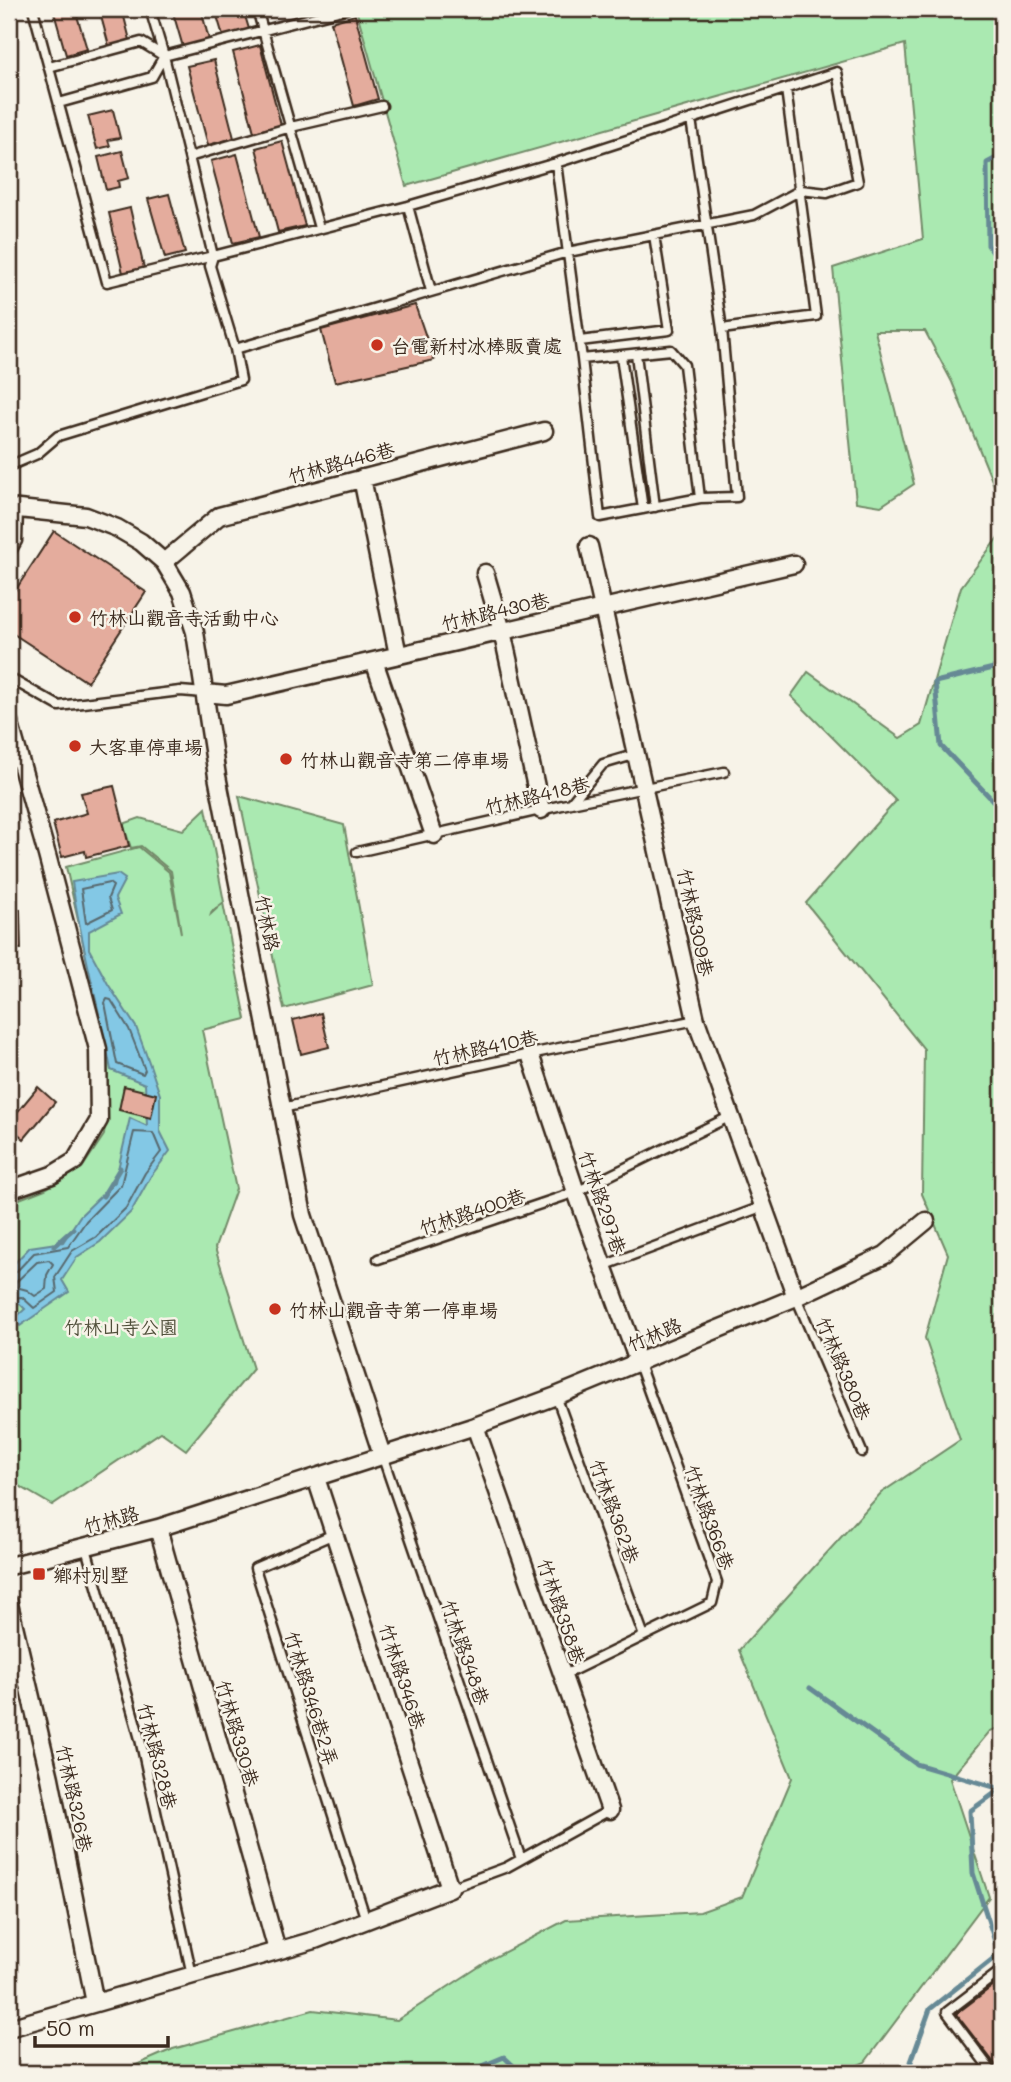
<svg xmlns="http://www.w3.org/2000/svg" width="1011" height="2082" font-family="Mali,'LXGW WenKai TC',sans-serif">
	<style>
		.built { fill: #f1ded2 }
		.green { fill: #aae9b1; stroke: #728a68; stroke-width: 2 }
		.water { fill: #83c8e5; stroke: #668995; stroke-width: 2 }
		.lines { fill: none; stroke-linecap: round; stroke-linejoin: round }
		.shore { stroke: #58696e; stroke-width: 2 }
		.stream { stroke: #668995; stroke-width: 5 }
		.building { fill: #e4ac9d; stroke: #3b2a1e; stroke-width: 2 }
		.service-casing { stroke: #3b2a1e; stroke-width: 13 }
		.minor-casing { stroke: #3b2a1e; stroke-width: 21 }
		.service { stroke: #f7f3e8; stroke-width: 8 }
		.minor { stroke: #f7f3e8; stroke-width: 16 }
		.poi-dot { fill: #c8321e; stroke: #f7f3e8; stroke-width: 2.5 }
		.labels { text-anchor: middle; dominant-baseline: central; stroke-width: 5; stroke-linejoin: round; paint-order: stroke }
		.poi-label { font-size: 19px; fill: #3b2a1e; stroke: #f7f3e8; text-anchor: start }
		.street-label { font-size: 19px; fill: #3b2a1e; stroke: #f7f3e8 }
		.park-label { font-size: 19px; fill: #51503b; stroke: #f7f3e8 }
	</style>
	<rect width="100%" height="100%" fill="#f7f3e8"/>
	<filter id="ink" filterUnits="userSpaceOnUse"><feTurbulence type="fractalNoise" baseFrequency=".0143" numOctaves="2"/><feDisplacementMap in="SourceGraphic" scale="14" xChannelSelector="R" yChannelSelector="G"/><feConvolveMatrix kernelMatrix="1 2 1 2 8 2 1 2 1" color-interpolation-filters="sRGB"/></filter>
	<g filter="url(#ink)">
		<path class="built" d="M1002,1962V2073H988L940,2009Z"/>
		<path class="green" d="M356,9L1002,10V505L952,382L925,331H875L914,484L881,506L856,502L833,268L923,239L905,44L406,186Z
			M1002,532V1727L990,1731L950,1779L989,1897L865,2062L840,2073H118L173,2049L313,2010L397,2020L491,1959L566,1920L700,1912L742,1897L792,1778L739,1650L881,1493L960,1440L925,1338L948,1254L922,1194L924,1049L806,903L896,801L791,696L808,672L900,738L921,725L961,587Z
			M239,796L344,825L373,985L284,1009Z
			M206,808L224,902L212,911L211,914L223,903L246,1019L202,1030L236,1189L215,1248L253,1369L186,1450L161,1432L52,1505L9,1480V1203L45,1189L82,1168L104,1135L108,1090L102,1027L66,867L139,847L169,872L181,933L171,871L141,846L131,848L123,824L140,818L183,830Z"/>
		<path class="water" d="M118,874L125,879L115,898L121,914L89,931V949L108,984L136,1027L150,1065L160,1095V1131L170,1151L151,1176L131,1212L100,1242L77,1257L62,1280L69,1292L20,1326L14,1319L25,1309L20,1304H13L9,1308V1269L30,1247L63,1242L80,1216L115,1182L130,1118L147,1126L145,1084L111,1070C99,1007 81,946 72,882Z"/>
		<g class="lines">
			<path class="shore" d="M109,883L113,886L108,898L112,910L86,923L81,889Z
				M107,999L111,1000L129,1029L145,1070L143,1074L117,1064L105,1003Z
				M49,1260L53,1264L47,1275L46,1289L35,1296L27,1290L16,1287V1282L37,1262Z
				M9,1273L16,1272L34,1253L68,1247L86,1221L121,1185L134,1132L153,1133L161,1152L145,1173L126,1208L96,1237L72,1251L55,1277L57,1292L34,1308L22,1297L9,1298"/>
			<path class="stream" d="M1002,155L987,163L988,245L1002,266
				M1002,666L935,682L941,746L1002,810
				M103,1196L120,1168
				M54,1246L73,1229
				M810,1688L916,1764L1001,1789
				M466,2073L504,2057L521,2073
				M907,2073L930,2009L999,1954L973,1873L970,1811L1002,1788"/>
		</g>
		<path class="building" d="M53,9H75L87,49L66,55Z
			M99,9H122L130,40L109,46Z
			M172,9H201L209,40L183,47Z
			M215,9H243L249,29L223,36Z
			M355,15L378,99L354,106L331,22Z
			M260,45L281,125L254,132L233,52Z
			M214,60L234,138L208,145L187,66Z
			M113,110L120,138L108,140L110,146L97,149L88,116Z
			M282,141L305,226L278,232L256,148Z
			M122,151L129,178L118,181L119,187L106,190L98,157Z
			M237,154L259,237L233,243L211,161Z
			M169,194L185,253L165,258L148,199Z
			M130,208L144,268L123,273L109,213Z
			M415,305L434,360L335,382L321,330Z
			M54,531L146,592L87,682L9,631V600Z
			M114,786L129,846L86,857L85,851L62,857L53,823L87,813L81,793Z
			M9,909L20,910L21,949L9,948Z
			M321,1013L329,1047L301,1054L293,1020Z
			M124,1086L156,1094L151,1118L119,1110Z
			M38,1087L55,1102L24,1139L9,1126V1122Z
			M1002,1979V2073L956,2014Z"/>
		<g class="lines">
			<defs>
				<path id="service" d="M150,9L164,56
					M257,9L319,228
					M346,9L164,56L189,157L291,127L382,106
					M49,67L141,42L164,56L152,77L59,103
					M691,119L722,329
					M189,157L213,256L408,206L556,163L837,72L858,182L827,193L801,190L754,215L568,252L235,349
					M556,163L582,359L600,517L700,498L737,497L722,329L816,316L786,89
					M408,206L431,291
					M580,341L669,330L654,235
					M636,354L655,507
					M621,356L643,509
					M582,359L671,350L684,365L700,498
					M9,466L37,454L58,436L241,380L235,349L210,266L213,256L107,282L33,9
					M9,555L17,541L18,509
					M9,678L59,706L180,691L205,693
					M571,803L603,764L637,754
					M357,852L571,803L724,772
					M282,1108L530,1054L696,1020
					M378,1259L576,1192L731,1116
					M603,1266L764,1206
					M796,1297L862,1452
					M556,1396L644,1636
					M382,1455L521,1859
					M334,1534L255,1568L366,1920
					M86,1548L140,1739L192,1975
					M562,1676L712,1603L717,1582L639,1364
					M450,1888L507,1867L610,1810
					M993,2073L947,2012L1002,1970"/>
				<path id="minor" d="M362,478L398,655
					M9,508L86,516L117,528L141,542L164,562L182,592L195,632L217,776L303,1215L382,1455
					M589,546L696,1020L796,1297
					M164,562L219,516L544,431
					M485,573L502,631L541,810
					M374,661L434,835
					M205,693L226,695L794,564
					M9,721L47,855L98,1049L99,1120L75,1161L52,1175L9,1190
					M530,1054L576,1192L639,1364
					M475,1426L610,1810
					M158,1528L277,1950
					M9,1566L158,1528L475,1426L556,1396L796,1297L885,1255L926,1221
					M9,1604L50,1778L95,2003
					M9,2028L315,1940L450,1888L316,1478"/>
			</defs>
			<use href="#service" class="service-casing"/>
			<use href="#minor" class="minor-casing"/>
			<use href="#service" class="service"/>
			<use href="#minor" class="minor"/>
		</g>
	</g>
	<g class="poi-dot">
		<circle cx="377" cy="345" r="7"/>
		<circle cx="75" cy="617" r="7"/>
		<circle cx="75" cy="746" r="7"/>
		<circle cx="286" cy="759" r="7"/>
		<circle cx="275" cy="1309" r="7"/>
		<rect x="32" y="1567" width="14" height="14" rx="3.5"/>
	</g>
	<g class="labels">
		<g class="poi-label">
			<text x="391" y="345">台電新村冰棒販賣處</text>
			<text x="89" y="617">竹林山觀音寺活動中心</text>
			<text x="89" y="746">大客車停車場</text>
			<text x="300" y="759">竹林山觀音寺第二停車場</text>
			<text x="289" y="1309">竹林山觀音寺第一停車場</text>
			<text x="53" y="1574">鄉村別墅</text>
		</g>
		<g class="street-label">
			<text transform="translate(341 462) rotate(-15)">竹林路446巷</text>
			<text transform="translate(495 611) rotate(-13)">竹林路430巷</text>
			<text transform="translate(537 795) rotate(-13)">竹林路418巷</text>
			<text transform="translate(696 922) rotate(78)">竹林路309巷</text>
			<text transform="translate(268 923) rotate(79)">竹林路</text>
			<text transform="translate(485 1047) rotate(-12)">竹林路410巷</text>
			<text transform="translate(603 1202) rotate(71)">竹林路297巷</text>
			<text transform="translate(472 1211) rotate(-18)">竹林路400巷</text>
			<text transform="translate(654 1334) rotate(-23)">竹林路</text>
			<text transform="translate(844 1368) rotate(67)">竹林路380巷</text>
			<text transform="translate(615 1511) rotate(70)">竹林路362巷</text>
			<text transform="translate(710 1517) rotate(70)">竹林路366巷</text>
			<text transform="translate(111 1519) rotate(-15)">竹林路</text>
			<text transform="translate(562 1611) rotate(71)">竹林路358巷</text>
			<text transform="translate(466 1652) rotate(71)">竹林路348巷</text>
			<text transform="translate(403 1676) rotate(72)">竹林路346巷</text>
			<text transform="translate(312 1698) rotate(73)">竹林路346巷2弄</text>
			<text transform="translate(238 1733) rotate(74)">竹林路330巷</text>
			<text transform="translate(158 1756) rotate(76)">竹林路328巷</text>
			<text transform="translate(75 1798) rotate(78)">竹林路326巷</text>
		</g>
		<g class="park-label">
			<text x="121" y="1326">竹林山寺公園</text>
		</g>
	</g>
	<rect width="1011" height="2082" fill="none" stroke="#f7f3e8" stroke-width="35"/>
	<rect x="18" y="18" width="976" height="2047" fill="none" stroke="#3b2a1e" stroke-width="2.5" filter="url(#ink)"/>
	<path d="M35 2036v10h133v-10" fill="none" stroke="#3b2a1e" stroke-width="3.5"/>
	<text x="46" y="2036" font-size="21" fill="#3b2a1e" stroke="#f7f3e8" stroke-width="5" paint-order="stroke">50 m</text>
</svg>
